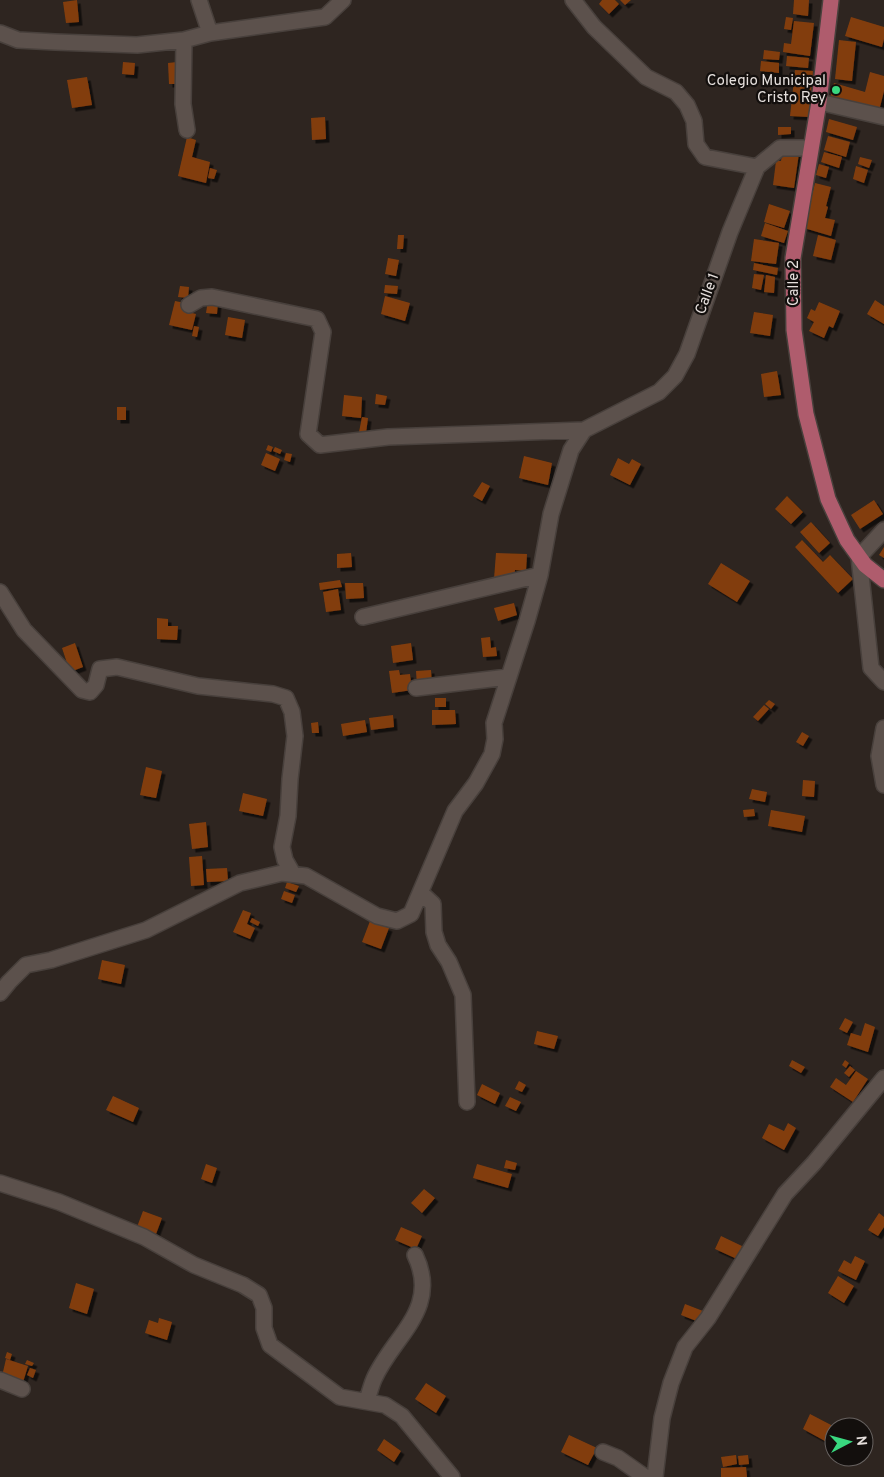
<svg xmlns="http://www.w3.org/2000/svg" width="884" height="1477" font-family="Overpass,sans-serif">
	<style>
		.building { fill: #823d0d; filter: url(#shadow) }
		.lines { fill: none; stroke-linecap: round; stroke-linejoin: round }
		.minor-casing { stroke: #48403c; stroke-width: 18 }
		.major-casing { stroke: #48403c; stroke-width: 18 }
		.minor { stroke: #5c514c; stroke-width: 15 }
		.major { stroke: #af5c6d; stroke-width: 15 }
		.poi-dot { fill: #39d87f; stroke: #130f0d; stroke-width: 2 }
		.labels { text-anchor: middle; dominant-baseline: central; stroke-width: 4.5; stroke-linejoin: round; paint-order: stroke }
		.poi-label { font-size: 15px; fill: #e5dfdc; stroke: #130f0d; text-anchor: end }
		.street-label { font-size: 15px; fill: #e5dfdc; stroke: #130f0d }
	</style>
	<defs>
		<filter id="shadow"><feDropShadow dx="3.5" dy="3.5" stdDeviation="0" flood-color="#0009"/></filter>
	</defs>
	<rect width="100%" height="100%" fill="#2e2520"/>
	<path class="building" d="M77,0L79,22L66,23L63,2Z
		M602,0H615L619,4L609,14L599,4Z
		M620,0H631L625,5Z
		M794,0H809L808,16L793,14Z
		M786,17L793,18L791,30L784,29Z
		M851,17L884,27V39L882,47L845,36Z
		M794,21L814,23L810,56L783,52L784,43L791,44Z
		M839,40L856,42L852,81L835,79Z
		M764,50L780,52L779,60L763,59Z
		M787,56L809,58L808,68L786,66Z
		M761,61L779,63V73L760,71Z
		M123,62L135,63L134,75L122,74Z
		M177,62L178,84H169L168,63Z
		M795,70L813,71L809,117L790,116Z
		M870,72L884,76V91L878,115L829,102L834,83L865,92Z
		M87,77L92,105L72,108L67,80Z
		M325,117L326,139L312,140L311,118Z
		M829,119L857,127L853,140L826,132Z
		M778,127H791V134L778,135Z
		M828,136L850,142L846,157L824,150Z
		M187,137L196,140L192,157L210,162L206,183L178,176Z
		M783,150L799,153L794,188L773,185L776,161H781Z
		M824,152L842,157L839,168L821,162Z
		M860,157L872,160L869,168L858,164Z
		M819,164L829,167L826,178L816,175Z
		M856,166L868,170L864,183L853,179Z
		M210,168L217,170L214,179L208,178Z
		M815,183L831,187L826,206L828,207L825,218L835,220L831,236L804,228Z
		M769,204L790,211L784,228L764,222Z
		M765,223L788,231L784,243L761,236Z
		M398,235H404L403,249H397Z
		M818,235L836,240L831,260L813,256Z
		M754,239L779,243L776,264L751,261Z
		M388,258L399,260L396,276L385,274Z
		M754,263L778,268L777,275L753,270Z
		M754,274L764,275L761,290L752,288Z
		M766,275L775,277L774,293L764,292Z
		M385,285L398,286L397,294L384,293Z
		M180,286L189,287L188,298L178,297Z
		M385,296L410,303L405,321L381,314Z
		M208,300L218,301L217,314L206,313Z
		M875,300L884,306V324L867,314Z
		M175,301L185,303L184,311L196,314L192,330L169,325Z
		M819,302L840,311L833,328L829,326L824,338L809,331L814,322L807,318L811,309L815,311Z
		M754,312L773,315L770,336L750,333Z
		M228,317L245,320L242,338L225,335Z
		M194,326L199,327L197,337L192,336Z
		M777,371L781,395L764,397L761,374Z
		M376,394L387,396L385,405L375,404Z
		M344,395L362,397L361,418L342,416Z
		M117,407H126V420H117Z
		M362,417L368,418L366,433L359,432Z
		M268,445L273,447L271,452L266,450Z
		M275,447L282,450L280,454L273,451Z
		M266,453L280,459L275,471L261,465Z
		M286,453L292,454L290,462L284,460Z
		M524,456L552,463L548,485L519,478Z
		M618,458L629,464L632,459L641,464L630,485L610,475Z
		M482,482L490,486L482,501L473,496Z
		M787,496L803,512L791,524L775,509Z
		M874,500L883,514L860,529L851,515Z
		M811,522L830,543L819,553L800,532Z
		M802,540L823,562L830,555L853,579L838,593L795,547Z
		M884,547V558L879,555Z
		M351,553L352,567L337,568V554Z
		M496,553L527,554L526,571L515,570L514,580L494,579Z
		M721,563L750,581L737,602L708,584Z
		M340,580L342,587L320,590L319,583Z
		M345,583H363L364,598L346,599Z
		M338,589L341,610L326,612L323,592Z
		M514,603L517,615L498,621L494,608Z
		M157,618L168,619V626H178L177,640L157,639Z
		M490,637L491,648L496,647L497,656L483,657L481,638Z
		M75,643L83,667L70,672L62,648Z
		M411,643L413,660L393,663L391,646Z
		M399,670L400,675L410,674L412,690L392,693L389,671Z
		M431,670L432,685L417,686L416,671Z
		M435,698H446V707H435Z
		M769,700L775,704L771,709L765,704Z
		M764,705L769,709L758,721L753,717Z
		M432,710H455L456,724L432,725Z
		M393,715L394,727L371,730L369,718Z
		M365,720L367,732L343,736L341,724Z
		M318,722L319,733H312L311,723Z
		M802,732L809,736L803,746L796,742Z
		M146,767L162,771L156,798L140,795Z
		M803,780L815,781L814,797L802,796Z
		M752,789L767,792L765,802L749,799Z
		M243,793L267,799L263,816L239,811Z
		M754,809L755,816L744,817L743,810Z
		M771,810L805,816L802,832L768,826Z
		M206,822L208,847L192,849L189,824Z
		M202,856L204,885L191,886L189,857Z
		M227,868L228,881L207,882L206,869Z
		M287,882L299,886L296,892L285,888Z
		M284,891L295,895L292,903L281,899Z
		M243,910L251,913L247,924L255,928L250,939L233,932Z
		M252,918L260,922L258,926L250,922Z
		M370,921L389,928L381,949L362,942Z
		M102,960L125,965L121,984L98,979Z
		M845,1018L853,1022L847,1033L839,1029Z
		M865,1023L875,1027L868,1052L847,1045L851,1033L861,1036Z
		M537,1031L558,1036L554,1049L534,1044Z
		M792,1060L805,1067L801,1073L789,1066Z
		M845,1060L849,1063L846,1068L842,1065Z
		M850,1066L855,1070L849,1077L844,1073Z
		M856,1071L868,1079L853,1102L830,1087L836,1078L846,1085Z
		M519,1081L526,1085L522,1092L515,1089Z
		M482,1084L500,1093L495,1104L477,1095Z
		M113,1096L139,1108L133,1122L106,1110Z
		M510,1097L521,1102L516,1111L505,1106Z
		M788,1123L796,1128L784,1150L762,1138L769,1124L784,1131Z
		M506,1160L517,1163L515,1170L504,1168Z
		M206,1164L217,1168L212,1183L201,1179Z
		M477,1164L512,1174L508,1188L473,1178Z
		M424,1189L435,1198L422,1213L411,1203Z
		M143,1211L162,1218L156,1234L137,1227Z
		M879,1213L884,1217V1227L878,1236L868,1230Z
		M401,1227L422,1236L416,1249L395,1240Z
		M721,1236L742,1246L737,1259L715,1249Z
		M855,1256L865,1261L856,1280L838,1271L844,1260L851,1264Z
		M838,1276L854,1286L844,1303L828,1293Z
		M76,1283L94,1289L87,1314L69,1308Z
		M685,1304L703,1311L699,1322L681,1315Z
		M159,1318L172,1322L167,1340L145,1333L149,1320L158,1323Z
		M7,1352L12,1354L10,1360L5,1358Z
		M6,1359L28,1366L23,1382L2,1376Z
		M27,1360L34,1363L32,1366L25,1364Z
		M30,1368L36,1370L33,1378L27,1375Z
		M426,1383L446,1396L436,1413L415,1399Z
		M810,1414L833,1426L825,1441L803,1429Z
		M569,1435L597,1448L588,1465L561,1452Z
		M384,1439L401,1451L394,1462L377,1450Z
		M736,1455L737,1464L723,1467L721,1457Z
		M748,1455L749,1464L739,1465L738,1456Z
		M746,1467L747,1477H721V1468Z"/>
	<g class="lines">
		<defs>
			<path id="minor" d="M199,0L210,33
				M573,0L594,27L646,77L676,92L687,105L694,121L696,144L705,157L757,167
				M0,33L18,40L55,42L137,45L184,40L210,33L325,17L343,0
				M184,40L183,104L187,130
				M819,102L884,117
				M189,305L201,298L212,297L317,319L323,332L308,434L320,445L388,437L584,430L659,392L675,376L687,354L730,232L757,167L780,148H810
				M884,530L859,557L871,668L884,682
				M0,592L24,630L82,690L90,692L96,685L100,669L117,667L198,686L273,694L286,698L292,712L295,736L290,779L288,816L282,847L285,860L293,874
				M363,617L540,575
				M416,688L508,677
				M884,728L879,756L884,785
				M421,893L433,904L434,932L438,945L449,962L463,995L467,1102
				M0,993L9,982L26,965L51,960L146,930L240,883L282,873L306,876L377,916L397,921L411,914L455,811L476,783L492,754L495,739L494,723L527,621L540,575L551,514L571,450L584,430
				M0,1183L59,1202L144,1237L194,1265L243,1285L259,1295L264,1308V1328L270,1345L340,1397L385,1405L402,1416L452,1477
				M0,1380L22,1389
				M367,1401C369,1394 371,1386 374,1379C393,1336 441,1309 415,1255
				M603,1452L618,1458L645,1477
				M655,1477L662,1418L671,1383L685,1347L708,1318L785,1194L814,1163L884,1078"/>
			<path id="major" d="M831,0L819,102L793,258L794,330L806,414L828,499L847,540L865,565L884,580"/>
		</defs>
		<use href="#minor" class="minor-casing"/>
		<use href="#major" class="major-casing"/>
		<use href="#minor" class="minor"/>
		<use href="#major" class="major"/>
	</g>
	<circle class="poi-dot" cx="836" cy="90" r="5"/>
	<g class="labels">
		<g class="poi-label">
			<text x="826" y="81">Colegio Municipal<tspan x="826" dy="17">Cristo Rey</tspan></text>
		</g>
		<g class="street-label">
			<text transform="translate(794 283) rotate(-90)">Calle 2</text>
			<text transform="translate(708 294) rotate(-70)">Calle 1</text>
		</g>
	</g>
	<g transform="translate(849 1442) rotate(84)"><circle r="24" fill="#130f0d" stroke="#676260"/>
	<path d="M0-4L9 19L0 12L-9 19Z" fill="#39d87f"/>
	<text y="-8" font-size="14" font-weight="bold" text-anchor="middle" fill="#e5dfdc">N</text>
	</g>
</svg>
